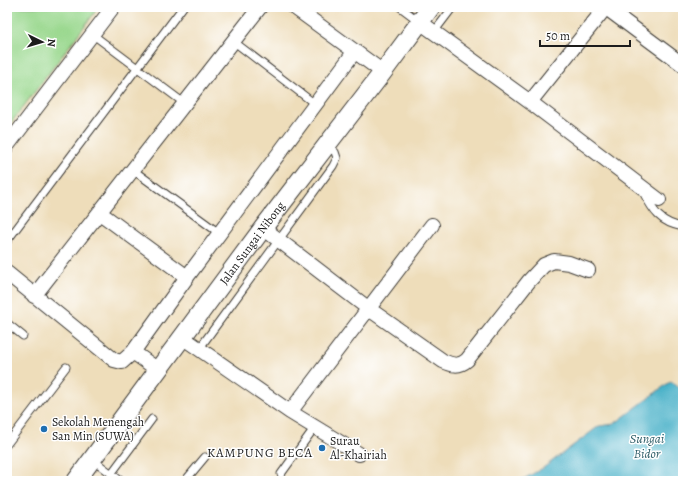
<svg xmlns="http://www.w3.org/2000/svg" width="690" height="488" font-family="Alegreya,serif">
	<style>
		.green { fill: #9ad88e; stroke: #5b7a55 }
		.water { fill: #49b1c8; stroke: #326672 }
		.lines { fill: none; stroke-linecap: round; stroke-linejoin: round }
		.service-casing { stroke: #3c3934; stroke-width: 9 }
		.minor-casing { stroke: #3c3934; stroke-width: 16 }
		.tertiary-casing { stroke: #3c3934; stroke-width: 20 }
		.service { stroke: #fff; stroke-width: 7 }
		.minor { stroke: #fff; stroke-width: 14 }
		.tertiary { stroke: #fff; stroke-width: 18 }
		.poi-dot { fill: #1f6fb2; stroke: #fff; stroke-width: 1.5 }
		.labels { text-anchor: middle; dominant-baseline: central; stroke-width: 3; stroke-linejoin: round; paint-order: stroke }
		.street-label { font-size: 12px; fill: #1c1c1c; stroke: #fff }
		.poi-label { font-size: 12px; fill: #1c1c1c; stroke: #fff; text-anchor: start }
		.water-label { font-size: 13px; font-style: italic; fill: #305f69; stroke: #fff }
		.neighbourhood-label { font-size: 13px; letter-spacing: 1px; fill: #1c1c1c; stroke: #fff }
	</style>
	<rect width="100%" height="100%" fill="#fff"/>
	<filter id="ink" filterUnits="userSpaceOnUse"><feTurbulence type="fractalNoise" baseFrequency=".025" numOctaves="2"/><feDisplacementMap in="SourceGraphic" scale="8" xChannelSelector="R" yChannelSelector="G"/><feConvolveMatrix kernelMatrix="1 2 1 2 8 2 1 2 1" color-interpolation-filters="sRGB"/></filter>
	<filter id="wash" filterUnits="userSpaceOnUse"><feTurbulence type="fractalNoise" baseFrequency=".012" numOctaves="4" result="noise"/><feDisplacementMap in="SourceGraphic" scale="16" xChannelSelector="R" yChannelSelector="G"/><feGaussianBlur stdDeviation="0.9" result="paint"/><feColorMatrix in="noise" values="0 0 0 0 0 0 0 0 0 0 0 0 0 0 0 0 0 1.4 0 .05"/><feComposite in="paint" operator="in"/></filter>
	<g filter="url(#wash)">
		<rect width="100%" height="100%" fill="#eeddba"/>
		<path class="green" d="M7,7H91L96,11L8,127Z"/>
		<path class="water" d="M671,381L683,391V481H520L543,468L599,426L614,424Z"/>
	</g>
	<g filter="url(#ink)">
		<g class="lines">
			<defs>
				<path id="service" d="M400,7L420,22
					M434,32L453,7
					M92,34L184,103
					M233,41L315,104
					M133,170L219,233
					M643,192C653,211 660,223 683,227
					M7,241L183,7
					M7,323L23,336
					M199,349L333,166L337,158L335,152L327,146
					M7,444L66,367
					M92,459L121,481
					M111,474L152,419
					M281,474L315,427
					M185,481L205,457"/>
				<path id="minor" d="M294,7L383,72
					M605,7L683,65
					M420,22L530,102L659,200
					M530,102L606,7
					M7,146L113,7
					M100,213L187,277
					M263,228L369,309L443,361C452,365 459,367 467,360L529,281L544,265L554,261L569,263L588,270
					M7,273L114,360L122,362L133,352L187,277L355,51
					M34,296L260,7
					M182,337L290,412L359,454
					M133,352L158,370
					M290,412L432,225"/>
				<g id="tertiary">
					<path id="s1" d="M76,481L263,228L383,72L431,7"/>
				</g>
			</defs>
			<use href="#service" class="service-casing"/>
			<use href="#minor" class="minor-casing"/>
			<use href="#tertiary" class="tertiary-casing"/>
			<use href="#service" class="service"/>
			<use href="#minor" class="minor"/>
			<use href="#tertiary" class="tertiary"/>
		</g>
	</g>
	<g class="poi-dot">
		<circle cx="44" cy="429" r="4"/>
		<circle cx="322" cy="448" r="4"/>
	</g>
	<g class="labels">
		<g class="street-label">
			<text stroke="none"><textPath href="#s1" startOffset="296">Jalan Sungai Nibong</textPath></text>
		</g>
		<g class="poi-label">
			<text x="52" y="422">Sekolah Menengah<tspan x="52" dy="14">San Min (SUWA)</tspan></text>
			<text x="330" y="441">Surau<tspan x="330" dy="14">Al-Khairiah</tspan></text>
		</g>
		<g class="water-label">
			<text x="647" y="438">Sungai<tspan x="647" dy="15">Bidor</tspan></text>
		</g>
		<g class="neighbourhood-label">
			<text x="260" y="452">KAMPUNG BECA</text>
		</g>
	</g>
	<rect width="690" height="488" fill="none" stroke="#fff" stroke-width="24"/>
	<g transform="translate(42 42) rotate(95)" stroke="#ffffff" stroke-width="3" paint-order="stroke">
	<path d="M0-3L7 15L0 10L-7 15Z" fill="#1c1c1c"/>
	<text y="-6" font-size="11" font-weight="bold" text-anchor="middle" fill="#1c1c1c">N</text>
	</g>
	<path d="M540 40v6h90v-6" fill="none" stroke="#1c1c1c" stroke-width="2"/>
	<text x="546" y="40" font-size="12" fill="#1c1c1c" stroke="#ffffff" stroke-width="3" paint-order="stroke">50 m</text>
</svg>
